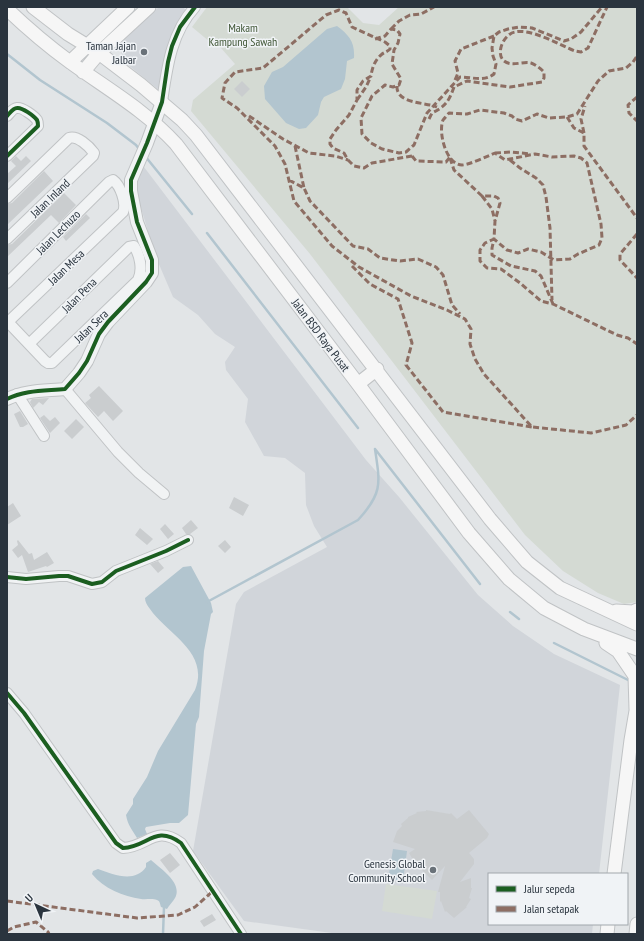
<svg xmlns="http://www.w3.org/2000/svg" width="644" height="941" font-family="'PT Sans Narrow',sans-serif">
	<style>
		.built { fill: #d1d5da }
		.green { fill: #d4dad3 }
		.water { fill: #b2c5cf }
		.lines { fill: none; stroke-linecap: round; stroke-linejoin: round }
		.stream { stroke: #b2c5cf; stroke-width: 2.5 }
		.building { fill: #cacdcf }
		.minor-casing { stroke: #c0c3c5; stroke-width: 12 }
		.tertiary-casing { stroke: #c0c3c5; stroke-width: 14 }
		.secondary-casing { stroke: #c0c3c5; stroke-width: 15 }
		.minor { stroke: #f1f3f4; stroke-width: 10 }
		.tertiary { stroke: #f1f3f4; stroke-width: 12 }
		.secondary { stroke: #f6f6f6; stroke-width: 13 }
		.quiet { stroke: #8d6e63; stroke-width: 3; stroke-dasharray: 6 3; stroke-linecap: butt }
		.cycleway-casing { stroke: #f0f3f6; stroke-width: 6 }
		.cycleway { stroke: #1b5e20; stroke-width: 4 }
		.poi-dot { fill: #6a7279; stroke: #f0f3f6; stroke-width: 1.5 }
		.labels { text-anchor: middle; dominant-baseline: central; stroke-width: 3; stroke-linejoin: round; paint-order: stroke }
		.park-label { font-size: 12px; fill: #435939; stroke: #f0f3f6 }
		.poi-label { font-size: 12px; fill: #2a343e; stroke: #f0f3f6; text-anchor: end }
		.street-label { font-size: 12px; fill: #2a343e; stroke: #f0f3f6 }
	</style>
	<rect width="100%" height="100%" fill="#e2e5e7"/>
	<path class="built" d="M159,7H183L188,12L159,90L127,64L122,58L121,48L124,38Z
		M144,167L366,460L399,497L478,595L513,626L554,654L620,685L599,874H489V924H593L592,934H339L244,921L193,851L236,604L244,592L327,547L314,526L306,505L305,473L285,458L264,456L245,422L248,399L226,370L225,362L235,347L215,334L198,315L173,297L155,255L136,191L137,176Z"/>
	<path class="green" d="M207,7H347L363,23L379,25L399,7H637V602L624,604L598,593L563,571L525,535L310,254L191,111L193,100L235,64L221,48L210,42L192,27Z
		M386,884L437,891L432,919L382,911Z"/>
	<path class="water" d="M337,26C349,35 355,42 354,58L347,61L345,79L341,89L324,97L321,102L318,115L306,128L299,129L286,123L265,99L264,86L272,72L283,67L327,29Z
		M191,566L211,603L213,612L211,614L204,651L199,717L196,724L188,815L179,823H170L146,827L145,829L147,834L137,838C132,829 128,826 126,815L133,804V799L147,777L158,751L195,690C210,652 167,634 150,609C147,605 145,602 145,598L183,567Z
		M393,849L407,851L403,881L388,879Z
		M151,860C161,869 183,883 175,898C173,902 169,905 167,909L161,907C160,904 160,901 157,900C152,898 146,900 141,899C123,896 104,889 92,874L93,871L98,869C114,875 135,883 146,867V863Z"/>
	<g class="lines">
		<path class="stream" d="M7,54L40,80L107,123L136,145L139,149
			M145,156L192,214
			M207,233L358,428
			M375,449L480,584
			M207,602L358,520C383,493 380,483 375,449
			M510,612L519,619
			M554,643L628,680
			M163,934L164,907"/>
	</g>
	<path class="building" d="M242,81L250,89L242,97L234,89Z
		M16,156L21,161L26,156L31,161L7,184V174L16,166L11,161Z
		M44,171L53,181L7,225V204L12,203Z
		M64,193L76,205L59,223L51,215L7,257V245L12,244Z
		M86,214L90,218L66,241L63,237Z
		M99,386L123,411L113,421L104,411L98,417L85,403L91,398L89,395Z
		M49,398L43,405L39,402L33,408L30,402L32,399Z
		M20,411L28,424L23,427H20L14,414Z
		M44,415L50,421L55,417L60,423L50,433L40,418Z
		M76,419L84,427L72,439L64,431Z
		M234,497L249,505L243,516L229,508Z
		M13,503L21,516L7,525V507Z
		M191,520L198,528L190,534H186L182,528Z
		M165,524L174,534L168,539L160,529Z
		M140,528L153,539L147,545L135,535Z
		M18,540L29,554L32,553L34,560L47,552L54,563L47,567L46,566L28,572L22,555L18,558L12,550L18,545L17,541Z
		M225,540L231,547L225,553L218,546Z
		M158,561L164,568L158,573L150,564Z
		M426,810L450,814L451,813L457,819L469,810L489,834L487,838L469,853L474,859V864L460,882L471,878V888H472L469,898L471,899L466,907H467L454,918L446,911L445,912L441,901L440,902V892H438L445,866L432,880L415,863L409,853L415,849L393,842L397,831L402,826L401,824L408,818V817L417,813L416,812L426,811Z
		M170,853L180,865L170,873L160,860Z
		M212,914L216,920L204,927L200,921Z"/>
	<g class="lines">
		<defs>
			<path id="minor" d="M162,102C167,68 171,33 195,7
				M7,116C10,113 13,108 17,108C22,107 34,116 37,120C38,122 38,123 38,126L7,156
				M7,198L69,138C77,135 89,146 94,153L93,156L7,239
				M7,283L109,182L113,180C120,185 127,203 123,212L8,322
				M7,321L45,361L48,363H52L138,280C143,270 140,255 134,246L129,247L29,344
				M65,389L118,452L139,473L164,494
				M17,394L44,436
				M7,577L26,579L59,576H68L92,584L102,582L116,571L166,551L188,540
				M7,693L24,713L116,843L123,848C148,847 155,824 181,843L241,934"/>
			<path id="tertiary" d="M7,399C25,390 45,391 65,389L79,373L87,361L99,334L108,322L146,282L152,273V260L137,222L131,191V180L147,143L162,102"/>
			<path id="secondary" d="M33,7L68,34L99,53L141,85L182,120L196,135L490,519L527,562L560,588L637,624
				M7,9C27,28 48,46 70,62C106,88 146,111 176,144L358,384L469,533L509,579L544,608L584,629L637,649
				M70,62L128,7
				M83,72L99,53L149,7
				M358,384L377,369
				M616,611L633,612L637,610
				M606,643L618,651L635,676L636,709
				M614,874L631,740L637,705
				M607,934L608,924
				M636,934L637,924"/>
		</defs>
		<use href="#minor" class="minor-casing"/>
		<use href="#tertiary" class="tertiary-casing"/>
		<use href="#secondary" class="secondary-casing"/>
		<use href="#minor" class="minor"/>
		<use href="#tertiary" class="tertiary"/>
		<use href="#secondary" class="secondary"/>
		<path class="quiet" d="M391,29L399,21L410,15L421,14L434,7
			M375,39L385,36L391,29L397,30L400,34L398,43L394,50L392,64L401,79L399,85L393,87L385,85L372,96L361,118L362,134L371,143L382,149L399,153L406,152L414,145L427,113L460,77C472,77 484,82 494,74L496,64L493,56L492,48L494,36L499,32L508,29L519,27L532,28L564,41L571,39L581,32L602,7
			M455,80L458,73L455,61L461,49L494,36
			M397,86C396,104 425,102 437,107
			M637,97L628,105L629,113L637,121
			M357,100L366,87L371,76
			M249,116L283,139L309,153L335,156L348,160
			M567,117L574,128L584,133V146L637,218
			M429,119L432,113C446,106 449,101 454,87L467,81L510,87L542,82L544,78V72C540,68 536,65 531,63C523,61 512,67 504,61C495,53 504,34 515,32C531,28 560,45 575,51L581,52L588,48L607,7
			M584,133L581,119L585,106
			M295,146L304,188
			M495,153L511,152L531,154
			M412,156L372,163L364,168L354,166L348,160L344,153L333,148L330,144V139L336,130L349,115L357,100V90L363,81L371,76C372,68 375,60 381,55C384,52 387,52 390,49V46L385,42L352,27L346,13L339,10L326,15L263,68L235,72L225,83L222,98L237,108L275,146L285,164L294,201L332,246L359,267L411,296L447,310L465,319L471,329L470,344L475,359L484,374L532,427L591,433L626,425L637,415
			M412,156L416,161L446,162L450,157
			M450,158L454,170L482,196H494L498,198L500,203L495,221L494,239L485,243L480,250V261L487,268L501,269L520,283L541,301L553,304L617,335L628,338L637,344
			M510,160L520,168L536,178L543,185L546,197L550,228L552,300
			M289,180L304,188L310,201L353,246L368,249L380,258L400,261L418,259L436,267L443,275L452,305L460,314
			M482,196L492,209L495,221
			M637,234L620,254V260L637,278
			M352,266L370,284L398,299L412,343L406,365L443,412L532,427
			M553,304L541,276L535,271L511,266L492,255V248L494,239L507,250L518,253L528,249L541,252L554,260L570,259L578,254L599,245L602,238L601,224L587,163L581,158L574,156L552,157L535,154L505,160L495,153C488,156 469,165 462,165C446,165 438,132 443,120C445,118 447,115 449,113L467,114L480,110L504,113L512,116L515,119L522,121L537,114L549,118L567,117L577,114L598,81L609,71L626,68L633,62L637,56
			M7,901L137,918L178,915L195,907L213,891
			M7,931L14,927L36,922L48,932L49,934"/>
		<defs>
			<path id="cycleway" d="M7,116C10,113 13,108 17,108C22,107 34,116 37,120C38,122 38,123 38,126L7,156
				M7,399C25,390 45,391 65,389L79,373L87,361L99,334L108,322L146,282L152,273V260L137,222L131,191V180L147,143L162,102L168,62L172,46L180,27L195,7
				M7,577L26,579L59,576H68L92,584L102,582L116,571L166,551L188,540
				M7,693L24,713L116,843L123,848C148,847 155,824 181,843L241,934"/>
		</defs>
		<use href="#cycleway" class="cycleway-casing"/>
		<use href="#cycleway" class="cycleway"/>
	</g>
	<g class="poi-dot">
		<circle cx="144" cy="52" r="4"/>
		<circle cx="433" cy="870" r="4"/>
	</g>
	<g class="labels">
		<g class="park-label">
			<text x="243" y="27">Makam<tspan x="243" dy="14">Kampung Sawah</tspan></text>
		</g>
		<g class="poi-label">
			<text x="136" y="45">Taman Jajan<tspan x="136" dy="14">Jalbar</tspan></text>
			<text x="425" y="863">Genesis Global<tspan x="425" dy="14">Community School</tspan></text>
		</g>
		<g class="street-label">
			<text transform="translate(50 198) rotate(-44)">Jalan Inland</text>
			<text transform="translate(58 232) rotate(-45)">Jalan Lechuzo</text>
			<text transform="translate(66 267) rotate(-44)">Jalan Mesa</text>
			<text transform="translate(79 295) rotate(-45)">Jalan Pena</text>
			<text transform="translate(91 326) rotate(-44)">Jalan Sera</text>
			<text transform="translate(321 335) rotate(53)">Jalan BSD Raya Pusat</text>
		</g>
	</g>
	<rect width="644" height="941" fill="none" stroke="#2a343e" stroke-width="16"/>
	<rect x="488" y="873" width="140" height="52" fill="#f0f3f6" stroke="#a1a7ac"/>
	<rect x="496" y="886" width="20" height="6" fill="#1b5e20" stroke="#a1a7ac"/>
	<text x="524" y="893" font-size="12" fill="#2a343e">Jalur sepeda</text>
	<rect x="496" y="906" width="20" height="6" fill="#8d6e63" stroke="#a1a7ac"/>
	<text x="524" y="913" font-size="12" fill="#2a343e">Jalan setapak</text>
	<g transform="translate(36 905) rotate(316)" stroke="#f0f3f6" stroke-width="3" paint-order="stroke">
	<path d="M0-3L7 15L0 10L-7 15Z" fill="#2a343e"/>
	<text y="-6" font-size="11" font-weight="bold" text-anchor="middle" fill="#2a343e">U</text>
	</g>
</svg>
